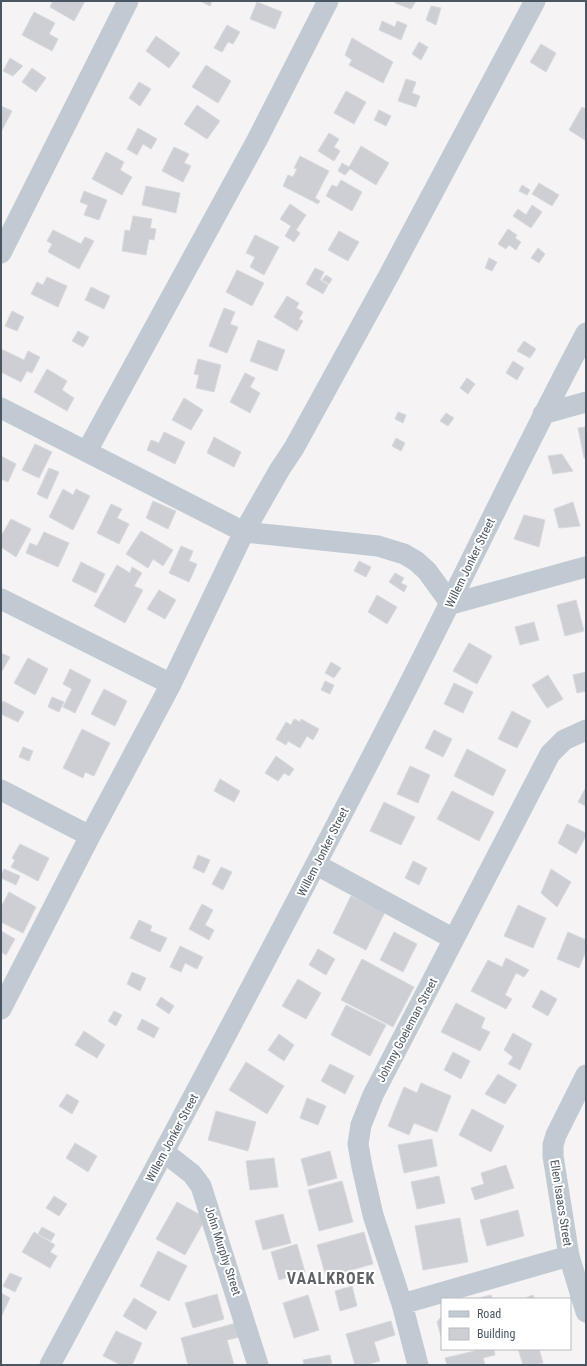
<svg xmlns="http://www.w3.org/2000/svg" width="587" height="1366" font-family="'Roboto Condensed',sans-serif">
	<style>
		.building { fill: #cdcfd5; stroke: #d7d9de }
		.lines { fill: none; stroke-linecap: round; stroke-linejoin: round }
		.street { stroke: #c1cad2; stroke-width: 21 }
		.labels { text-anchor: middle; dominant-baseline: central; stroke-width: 4; stroke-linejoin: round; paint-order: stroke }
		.street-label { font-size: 12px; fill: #4a5661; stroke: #fff }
		.district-label { font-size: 16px; font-weight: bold; letter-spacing: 1px; fill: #5f6368; stroke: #fff }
	</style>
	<rect width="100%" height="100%" fill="#f5f3f3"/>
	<path class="building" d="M53,1H85L74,21L50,7Z
		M200,1H212L210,6Z
		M396,1H416L411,9L395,3Z
		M257,2L282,12L275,29L250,19Z
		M431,6L441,8L436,25L426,20Z
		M34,12L55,23L49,34L58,39L52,51L22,35Z
		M382,21L395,27L397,21L407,25L401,40L379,30Z
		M227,25L240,32L233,44L228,42L222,52L214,48Z
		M156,36L180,53L169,68L146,51Z
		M352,38L393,62L383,83L349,65L352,60L345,55Z
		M419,42L428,47L421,60L412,54Z
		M541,44L556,53L546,72L530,62Z
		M10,58L23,66L13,76L3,71Z
		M206,65L231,81L218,103L192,87Z
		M32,68L46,78L36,92L22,82Z
		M406,79L416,82L412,93L420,96L416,107L398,101Z
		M139,82L151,89L140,106L129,98Z
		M346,91L366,102L354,124L334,113Z
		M197,105L220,121L207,139L184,124Z
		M1,106L12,111L1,132Z
		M582,107L586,109L585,140L569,130Z
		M379,110L391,116L386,126L374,120Z
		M138,128L157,139L151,149L143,144L137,155L127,149Z
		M329,133L339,139L334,147L340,151L334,161L318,151Z
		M361,146L389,163L376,185L350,169L345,175L338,171L342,163L349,167Z
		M174,147L189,154L184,163L191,166L183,182L162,171Z
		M106,152L124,162L120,170L132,177L122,195L92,179Z
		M300,156L329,171L315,198L320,201L318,204L283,186L288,175L293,177L297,169L294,168Z
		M341,180L362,192L352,211L326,196L332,185L337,187Z
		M539,183L559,195L552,206L532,194Z
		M522,185L530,190L527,195L519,191Z
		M146,186L180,193L176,213L142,205Z
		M84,191L107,200L99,220L84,215L88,205L80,202Z
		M290,204L306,215L296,230L300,233L294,242L285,236L291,226L280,219Z
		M532,205L542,212L531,228L513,216L518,209L526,215Z
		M133,216L152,219L150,228L156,229L154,240L149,239L146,255L122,251L125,230L130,231Z
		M508,229L517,235L515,238L521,242L516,250L509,245L506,249L498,244Z
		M53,230L81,244L85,237L94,241L79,269L48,252L52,244L47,241Z
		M339,231L359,242L348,261L328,250Z
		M255,235L279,247L264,275L250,267L255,257L246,253Z
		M538,248L545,254L539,263L531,258Z
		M489,258L497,262L492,271L485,268Z
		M315,268L324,272L320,280L328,285L323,294L306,284Z
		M237,270L264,283L252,306L226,292Z
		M326,275L332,279L329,284L322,280Z
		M47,277L67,286L58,307L31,294L37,282L43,285Z
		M91,287L110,296L104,309L85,300Z
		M287,296L299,303L296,308L303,312L299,319L303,321L297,331L274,317Z
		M224,308L235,312L230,324L238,327L227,353L209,346Z
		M12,311L24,317L17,331L5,326Z
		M78,331L89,337L83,347L72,341Z
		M258,340L285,350L277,371L250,361Z
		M524,341L536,349L530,358L517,351Z
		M1,349L24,360L28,351L40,357L32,373L27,371L21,382L1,372Z
		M198,359L221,365L214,392L196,388L199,375L194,374Z
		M513,361L524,368L517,380L506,373Z
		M47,369L67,381L62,390L74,398L67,411L34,392Z
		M245,373L255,378L250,387L260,393L250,413L230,402Z
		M467,378L475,384L468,394L460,388Z
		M184,398L203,410L191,430L172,420Z
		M398,412L406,415L403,423L395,419Z
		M446,413L454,418L448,426L440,421Z
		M586,427V458H584L578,428Z
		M164,432L185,442L175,464L147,450L151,440L159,443Z
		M214,437L241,452L234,467L207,453Z
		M396,438L405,443L401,451L392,446Z
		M35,444L52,452L39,478L22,470Z
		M562,454L573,471L553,474L548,456Z
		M1,456L16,464L8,482L1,479Z
		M49,468L59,472L47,499L37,494Z
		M63,489L73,495L76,489L90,496L73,530L49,517Z
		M153,501L176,511L168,529L146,518Z
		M573,502L580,526L559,528L554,509Z
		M111,504L122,509L117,518L129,524L119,544L97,533Z
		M524,515L545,520L539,547L514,539Z
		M11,519L31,529L16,557L1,547V536Z
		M141,531L173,550L163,566L153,559L148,568L126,554Z
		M44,532L69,543L58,567L26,553L30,543L37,546Z
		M181,546L193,551L189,561L197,564L189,582L169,573Z
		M359,561L371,567L366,577L354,571Z
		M81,562L105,574L96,593L72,581Z
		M117,565L130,573L132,567L142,573L134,586L143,590L125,623L94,606Z
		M395,573L404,578L401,583L407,586L404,592L389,582Z
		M159,590L176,600L165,619L147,609Z
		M377,595L397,607L387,624L368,612Z
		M576,600L584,631L565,636L557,605Z
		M534,622L539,640L520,645L515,627Z
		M469,643L492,656L477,684L453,671Z
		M1,653L10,657L2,671L1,670Z
		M28,658L48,669L35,695L14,683Z
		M331,662L341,668L334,678L325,673Z
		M70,669L91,680L75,713L63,707L72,689L63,684Z
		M586,672V691L577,693L573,675Z
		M548,675L563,699L547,708L532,685Z
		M325,681L334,685L330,694L321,690Z
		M454,683L473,692L463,713L444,704Z
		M104,689L127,701L115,726L91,714Z
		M52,697L64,702L59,712L48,707Z
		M3,701L24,712L18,722L1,714V705Z
		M512,711L531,721L517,748L498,739Z
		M294,719L300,722L301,719L319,729L313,740L307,736L300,748L288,741L286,745L276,739L286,722L291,725Z
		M82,729L110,743L94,776L85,772L83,778L63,768Z
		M434,730L452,739L443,757L425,748Z
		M23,747L33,751L29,761L19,757Z
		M467,749L506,770L493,796L454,776Z
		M276,756L294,769L289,776L284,773L278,781L265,773Z
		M410,766L430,775L418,803L397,794Z
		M220,779L240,791L234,802L214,791Z
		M586,787V806L578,802Z
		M452,791L494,812L479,841L437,819Z
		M384,802L415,817L401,845L370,831Z
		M567,824L586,833V836L576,854L558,843Z
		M20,844L49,858L38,881L11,867L15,860L12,858Z
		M198,855L210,860L204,873L193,868Z
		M413,861L427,868L419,885L405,878Z
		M221,867L232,872L223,890L212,884Z
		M4,869L20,876L16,885L1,878V875Z
		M551,869L571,882L557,907L541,893Z
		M9,892L36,907L23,933L1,922V907Z
		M351,896L385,912L366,950L333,933Z
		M202,904L213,910L205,925L214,930L209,940L189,929Z
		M518,905L546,918L533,948L504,936Z
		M139,920L152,926L150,931L167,938L160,952L130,938Z
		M1,931L15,939L6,955L1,952Z
		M394,932L417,944L403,972L380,960Z
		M568,932L586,940V951L579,968L557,959Z
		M180,946L203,957L197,969L185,963L181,972L170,967Z
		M318,949L335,959L326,975L309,965Z
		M506,958L529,970L524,977L516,973L505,995L512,999L506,1009L471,991L488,960L502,967Z
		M362,959L414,987L393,1027L341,1000Z
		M132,972L146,978L140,991L127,984Z
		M298,979L321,993L306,1019L282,1006Z
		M541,990L557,999L548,1016L532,1007Z
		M161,997L174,1006L169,1014L156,1005Z
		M456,1003L485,1018L481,1028L490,1032L480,1051L441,1032Z
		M346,1005L386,1025L370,1056L331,1035Z
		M114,1011L122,1015L116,1026L108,1021Z
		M142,1019L159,1028L154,1038L137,1029Z
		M84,1031L105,1045L97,1058L75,1045Z
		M513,1033L532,1044L520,1070L508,1064L513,1057L504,1050Z
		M279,1034L294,1045L284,1061L268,1050Z
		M453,1052L470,1061L461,1079L444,1070Z
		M246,1062L284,1086L267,1114L229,1090Z
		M330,1064L354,1076L345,1094L321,1081Z
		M498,1074L517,1085L505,1104L485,1094Z
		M421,1083L451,1096L437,1132L414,1123L409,1135L388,1126L404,1087L417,1093Z
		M67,1094L79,1101L72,1114L59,1106Z
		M307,1098L326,1106L318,1125L300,1118Z
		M472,1109L504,1126L491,1152L459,1135Z
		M216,1111L256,1122L248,1151L208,1140Z
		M432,1139L437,1166L404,1173L398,1145Z
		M75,1143L97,1156L88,1172L66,1158Z
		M330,1151L337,1178L308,1186L301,1159Z
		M274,1158L278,1187L250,1190L246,1161Z
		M506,1165L514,1188L475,1200L471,1188L484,1184L481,1173Z
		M439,1176L445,1203L417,1209L411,1182Z
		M342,1181L353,1222L319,1231L308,1190Z
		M54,1196L67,1204L59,1216L46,1208Z
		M177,1202L206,1218L185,1255L156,1239Z
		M518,1210L524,1236L487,1246L480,1220Z
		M283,1214L291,1243L263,1250L255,1221Z
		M460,1218L468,1262L423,1270L415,1226Z
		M42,1227L55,1234L51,1241L38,1234Z
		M34,1232L55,1245L50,1252L57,1256L50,1268L22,1252Z
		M364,1232L373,1264L326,1277L317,1245Z
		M297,1244L305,1272L279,1280L271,1252Z
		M158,1251L187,1266L169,1301L140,1286Z
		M10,1273L22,1278L15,1292L3,1286Z
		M352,1286L357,1306L340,1311L335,1291Z
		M1,1293L10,1298L1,1317Z
		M217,1294L224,1319L193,1328L185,1303Z
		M308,1295L319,1330L294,1338L283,1303Z
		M491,1295L492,1299H475Z
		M533,1295L534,1299H523Z
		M134,1298L157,1312L146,1330L123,1316Z
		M442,1316V1340L437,1322Z
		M391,1321L395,1335L374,1342L380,1361L365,1365H355L346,1334Z
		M240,1322L244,1336L227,1340L234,1365H188L181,1338Z
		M116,1331L142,1343L132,1365H121L103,1356Z
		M483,1349H494L495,1355L483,1358L485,1365H447L445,1358Z
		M518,1349H539L543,1363L535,1365H523Z
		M330,1355L332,1365H304L303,1360Z"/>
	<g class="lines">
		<path class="street" d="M1,253L128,1
			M1,408L244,532L378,546L404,554L416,561L427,571L451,604L586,567
			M543,414L586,402
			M87,451L257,140L328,1
			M1,599L171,684
			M1,790L90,836
			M317,865L454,939
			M1,1009L90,836L171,684L244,532L280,469L294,448L389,275L535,1
			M586,1075L556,1135L553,1145V1156L569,1256L586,1312
			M164,1152L192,1174L201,1186L258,1365
			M402,1304L569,1256
			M50,1365C169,1143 287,922 402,698C464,577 522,453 586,333
			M418,1365L402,1304L373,1215L362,1167L358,1144L361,1125L373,1095L550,754L564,740L586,730"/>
	</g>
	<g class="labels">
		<g class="street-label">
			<text transform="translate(470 563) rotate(-64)">Willem Jonker Street</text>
			<text transform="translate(323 852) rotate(-63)">Willem Jonker Street</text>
			<text transform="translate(407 1030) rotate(-62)">Johnny Goeieman Street</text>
			<text transform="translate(172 1138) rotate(-62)">Willem Jonker Street</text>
			<text transform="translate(561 1203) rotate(81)">Ellen Isaacs Street</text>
			<text transform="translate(223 1251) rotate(72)">John Murphy Street</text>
		</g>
		<g class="district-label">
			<text x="331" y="1278">VAALKROEK</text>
		</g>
	</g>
	<rect width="587" height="1366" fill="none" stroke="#4a5661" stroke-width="4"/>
	<rect x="441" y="1298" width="130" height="52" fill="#ffffff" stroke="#b7bbc0"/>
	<rect x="449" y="1311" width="20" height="6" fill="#c1cad2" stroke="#b7bbc0"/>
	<text x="477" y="1318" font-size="12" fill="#4a5661">Road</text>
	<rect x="449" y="1328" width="20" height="12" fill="#cdcfd5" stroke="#b7bbc0"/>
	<text x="477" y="1338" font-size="12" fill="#4a5661">Building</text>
</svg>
